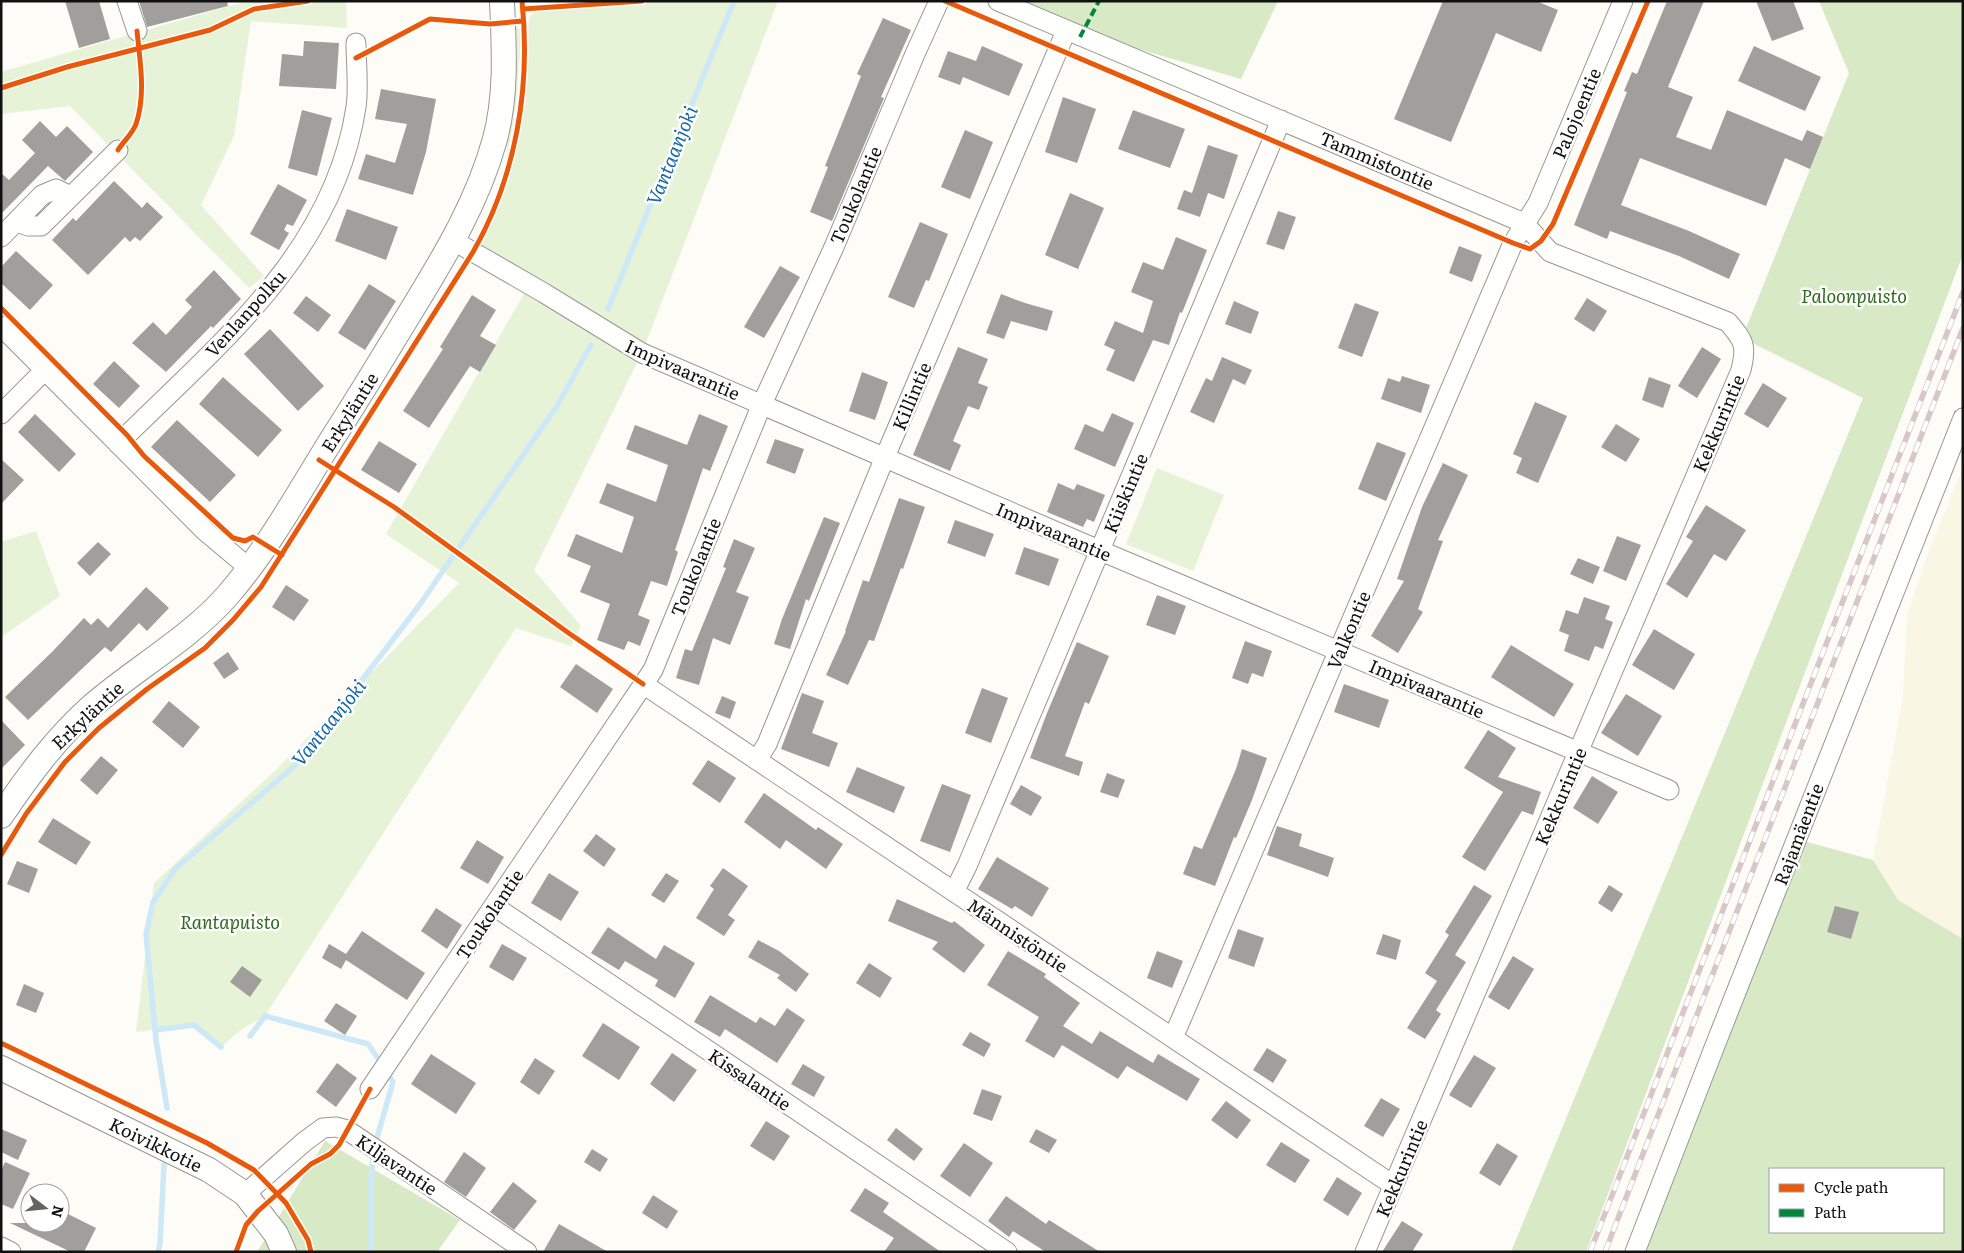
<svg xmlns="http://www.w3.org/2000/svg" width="1964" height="1253" font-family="Literata,serif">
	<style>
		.farmland { fill: #f9f7e4 }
		.green { fill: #e7f3d7 }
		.forest { fill: #d8eac5; fill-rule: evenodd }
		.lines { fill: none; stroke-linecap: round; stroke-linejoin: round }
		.stream { stroke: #cde8f7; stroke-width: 5.5 }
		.building { fill: #a19f9c }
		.minor-casing { stroke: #979795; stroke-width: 21 }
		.tertiary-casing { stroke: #979795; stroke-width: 26 }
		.minor { stroke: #fffffe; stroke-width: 19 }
		.tertiary { stroke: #fffffe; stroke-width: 24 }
		.rail-casing { stroke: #d9c6c7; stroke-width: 5.5 }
		.rail { stroke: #fff; stroke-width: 4; stroke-dasharray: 11; stroke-linecap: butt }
		.quiet { stroke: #00873e; stroke-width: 4; stroke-dasharray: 8 4; stroke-linecap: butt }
		.cycleway-casing { stroke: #fff; stroke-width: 8 }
		.cycleway { stroke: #e8590c; stroke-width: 5 }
		.labels { text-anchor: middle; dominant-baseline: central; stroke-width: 5; stroke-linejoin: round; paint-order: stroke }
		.street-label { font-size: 18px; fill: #111; stroke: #fff }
		.park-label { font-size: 18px; font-style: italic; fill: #2f6b1f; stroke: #fff }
		.water-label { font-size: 19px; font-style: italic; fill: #1768a6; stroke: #fff }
	</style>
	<rect width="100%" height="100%" fill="#fdfcf7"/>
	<path class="farmland" d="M1963,467V939L1898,900L1873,860L1903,697L1907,615L1926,559Z"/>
	<path class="green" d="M247,1H346L347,28L251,21L234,136L201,205L264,276L249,288L70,106L1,114V72Z
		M648,1H778L642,353L534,570L581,626L571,646L516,628L265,1016L242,1029L221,1047L194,1025L136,1032L154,883L280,766L459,583L386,534L529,285L473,252C499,208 518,156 524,105C528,77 527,47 529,18L534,12Z
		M513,27H517L521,30C519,72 517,113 507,154L506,123Z
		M1157,468L1224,495L1193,571L1126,544Z
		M36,531L60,596L1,637V542Z"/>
	<path class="forest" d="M1010,1H1278L1241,79L1087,34Z
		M1819,1H1963V254L1586,1252H1511L1863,398L1742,338L1849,73Z
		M1796,839L1873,860L1898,900L1963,939V1252H1635ZM1770,1169H1943V1232H1770Z
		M325,1141L460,1220L437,1252H257Z"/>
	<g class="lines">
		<path class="stream" d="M608,309L734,1
			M155,1030L194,1025L221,1047
			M250,1036L265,1016L368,1044L379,1060
			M167,1108L156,1040L146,934L153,902L175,869L299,762L418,607L557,406L591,345
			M158,1252L160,1243L164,1165
			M371,1252V1179L374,1148L393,1082L389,1076"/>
	</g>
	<path class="building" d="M65,1H99L110,39L79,48Z
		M139,1H227L228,6L147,27Z
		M1443,1H1536L1558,10L1541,52L1496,33L1451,142L1394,119Z
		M1667,1H1704L1668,87L1693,97L1676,137L1711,150L1727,110L1802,141L1807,130L1823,137L1810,169L1785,158L1766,206L1640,158L1621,205L1689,231L1740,254L1729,279L1679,256L1610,231L1607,239L1574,225L1627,92L1624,91L1632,72L1637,74Z
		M1756,1H1793L1804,29L1772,41Z
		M883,18L911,30L881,97L884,98L832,221L810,212L828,167L825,166L861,76L857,74Z
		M304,41L339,43L336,89L279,86L282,54L303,56Z
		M982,46L1023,64L1009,96L963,77L960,85L938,77L948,51L976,61Z
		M1754,46L1821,77L1805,111L1738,81Z
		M381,89L436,99L426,152L413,195L358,179L366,154L395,163L407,124L375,119Z
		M1063,97L1096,109L1077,163L1045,152Z
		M302,110L332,118L317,176L288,168Z
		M1133,110L1185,129L1170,168L1118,149Z
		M40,121L56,137L67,126L93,152L65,181L48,166L1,214V173L9,180L35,153L22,140Z
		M965,130L993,142L970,199L941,187Z
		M1208,145L1238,155L1224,199L1208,193L1200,217L1177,209L1184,190L1192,193Z
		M114,181L142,208L147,202L163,217L140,241L135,237L130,242L125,237L88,275L52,240L73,218L76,221Z
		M278,184L307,200L293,226L287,224L284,230L289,233L279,250L250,234Z
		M1070,193L1104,208L1078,269L1045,255Z
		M347,209L398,227L386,260L335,241Z
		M1278,211L1296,217L1284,250L1266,244Z
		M920,222L948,234L929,281L926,280L914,308L888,297Z
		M1176,237L1207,250L1182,313L1180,312L1169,345L1153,340L1134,382L1106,370L1115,350L1104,345L1115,321L1143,333L1153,301L1131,292L1143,262L1163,270Z
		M1459,246L1482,255L1472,282L1449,273Z
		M16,251L53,285L30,310L1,283V267Z
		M780,266L800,277L764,338L744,327Z
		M214,270L241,299L213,328L211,326L166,372L132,343L153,322L166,335L192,307L185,300Z
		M369,284L396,301L365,350L338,333Z
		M1001,294L1025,303L1053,311L1047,331L1011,321L1004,339L986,333Z
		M472,295L496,310L480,336L496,345L480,372L470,366L429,428L403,411L443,349L440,347Z
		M306,296L331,315L318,332L293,313Z
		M1587,298L1607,311L1594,332L1574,319Z
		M1234,301L1259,312L1251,334L1225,324Z
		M1355,303L1379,312L1362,357L1338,348Z
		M270,329L324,386L298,411L244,354Z
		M958,347L988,359L978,383L988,387L979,410L968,406L953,441L961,445L950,471L913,455Z
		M1702,347L1721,359L1697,398L1678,386Z
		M1222,357L1252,370L1245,385L1233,379L1214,423L1190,412L1206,378L1212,381Z
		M114,361L140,386L119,408L93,384Z
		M862,372L888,382L875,420L849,411Z
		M1402,376L1430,385L1421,413L1381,399L1388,378L1400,382Z
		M223,377L282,430L258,457L199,404Z
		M1649,377L1671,385L1663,408L1642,400Z
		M1763,383L1787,398L1768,428L1744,414Z
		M1535,402L1567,416L1538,483L1516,473L1522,458L1513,454Z
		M1112,413L1134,423L1115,467L1074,449L1085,424L1103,432Z
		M35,414L76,454L59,472L18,432Z
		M699,414L728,426L710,471L703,468L675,550L678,552L667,586L651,581L638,615L650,620L640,646L628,641L624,650L597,640L610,604L580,592L591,566L567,556L576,534L622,553L634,517L599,503L607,483L656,502L668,465L626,449L635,425L687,445Z
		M177,420L236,475L210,502L151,447Z
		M1616,424L1640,439L1626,462L1601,447Z
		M775,439L804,449L795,474L766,463Z
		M379,441L417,464L399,493L361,470Z
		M1377,442L1406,453L1386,501L1358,489Z
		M1,459L24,480L1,504Z
		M1443,463L1468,475L1438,540L1443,541L1418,609L1423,612L1398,653L1371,636L1404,581L1397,579L1422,507Z
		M1058,483L1074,490L1077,484L1105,495L1094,522L1087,519L1083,527L1047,512Z
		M899,498L925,507L903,569L901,568L874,641L869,640L848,685L826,675L846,631H845L863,580L869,582Z
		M1706,505L1746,530L1726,561L1714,554L1687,598L1666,584L1693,541L1686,537Z
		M824,517L840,523L809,601L806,599L790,649L774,644L782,619Z
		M955,520L994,534L985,557L947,543Z
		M1617,536L1641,545L1626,581L1603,571Z
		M734,539L755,548L736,592L749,597L730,645L713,638L699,685L676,678L685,649L692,651L726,568L723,567Z
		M98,542L111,554L90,576L77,563Z
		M1024,547L1059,559L1049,586L1015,574Z
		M1578,558L1600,567L1593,584L1570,574Z
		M286,585L309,600L294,621L272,607Z
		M146,587L169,608L147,631L139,623L111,652L105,647L28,720L5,697L52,652L84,618L91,625L98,618L108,628Z
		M1157,595L1186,606L1175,635L1146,625Z
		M1584,597L1610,606L1605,619L1613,622L1603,649L1595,646L1589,661L1564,651L1569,635L1559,631L1566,610L1578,614Z
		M1654,629L1695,654L1674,690L1632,665Z
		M1245,641L1272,651L1263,677L1252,673L1248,684L1232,678Z
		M1077,642L1109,656L1089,704L1085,702L1065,756L1083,762L1079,776L1030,758L1047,713Z
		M1511,645L1574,684L1554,717L1491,677Z
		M228,652L239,669L224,679L213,663Z
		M576,664L613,689L597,713L560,687Z
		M1344,684L1389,700L1379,728L1334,712Z
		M982,688L1008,698L991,743L965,733Z
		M802,693L824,701L812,733L838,743L829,767L781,749Z
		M1626,694L1662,716L1638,756L1601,733Z
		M722,696L736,702L730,719L715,713Z
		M169,701L200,727L183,748L152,722Z
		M1,720L25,745L1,769Z
		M1488,730L1516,748L1498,777L1541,792L1533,815L1522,811L1485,871L1462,857L1503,792L1464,768Z
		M1242,749L1267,758L1252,800L1236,838L1234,837L1215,886L1183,874L1194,846L1202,849L1236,769Z
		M101,756L118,770L97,795L80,780Z
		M708,760L736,778L720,803L692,784Z
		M857,767L905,787L894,813L846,792Z
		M1107,773L1125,780L1118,798L1100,792Z
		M1592,776L1618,792L1598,824L1573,808Z
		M942,784L971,795L950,852L920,841Z
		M1021,785L1042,797L1031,816L1010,804Z
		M764,793L816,830L818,827L843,844L826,869L786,840L780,849L744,822Z
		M53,818L91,842L76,865L38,842Z
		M1277,826L1302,834L1299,846L1334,858L1328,877L1267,855Z
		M596,834L616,849L604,867L583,851Z
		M477,840L504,857L488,884L460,868Z
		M997,857L1049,888L1032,917L1015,906L1012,909L978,889Z
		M17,861L38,869L29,893L7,884Z
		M723,868L748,886L728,915L735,920L724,936L696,918L714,889L710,886Z
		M549,873L579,892L561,921L531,903Z
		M666,873L679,881L664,903L651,895Z
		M1474,885L1492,896L1455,955L1466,962L1436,1010L1441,1014L1425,1039L1407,1028L1437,981L1425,973L1449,935L1445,932Z
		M1609,885L1623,894L1612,912L1598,903Z
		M897,899L952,923L954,921L985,945L964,973L932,949L938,942L888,921Z
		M1835,906L1859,912L1851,939L1827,932Z
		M436,908L462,925L447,949L421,931Z
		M608,927L656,959L664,945L695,963L675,998L655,986L658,980L625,961L619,970L591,953Z
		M1238,929L1264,938L1254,967L1228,958Z
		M362,931L425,973L407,1000L346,960L341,969L322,958L329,944L346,954Z
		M1383,934L1401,940L1396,960L1376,954Z
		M758,940L779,951L809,974L796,992L777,978L780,975L748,957Z
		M502,944L527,958L513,981L489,967Z
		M1008,951L1046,974L1044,977L1080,1003L1063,1026L1092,1044L1100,1031L1153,1063L1158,1054L1200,1079L1187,1101L1127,1066L1118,1079L1062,1045L1054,1058L1025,1041L1039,1017L987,985Z
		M1157,951L1183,961L1172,988L1147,978Z
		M1513,956L1534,969L1509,1010L1488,997Z
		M869,963L892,978L880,998L856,983Z
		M242,966L262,980L250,997L230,982Z
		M24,984L44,993L36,1013L16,1005Z
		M710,995L756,1023L760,1017L775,1026L787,1008L805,1020L777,1063L725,1029L720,1037L694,1022Z
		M336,1003L357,1016L345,1035L324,1021Z
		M603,1023L640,1047L619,1080L582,1056Z
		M970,1032L991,1044L984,1057L962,1045Z
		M1267,1048L1287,1060L1273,1083L1253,1070Z
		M672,1053L697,1070L674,1102L650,1084Z
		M431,1054L476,1083L456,1114L411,1084Z
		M1474,1055L1496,1068L1471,1108L1449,1095Z
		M535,1058L555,1071L539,1095L520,1082Z
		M337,1063L357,1078L336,1107L316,1092Z
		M803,1064L825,1077L814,1097L791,1084Z
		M982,1089L1002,1096L992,1121L973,1114Z
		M1381,1098L1400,1109L1383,1137L1364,1126Z
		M1226,1101L1251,1120L1237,1139L1211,1120Z
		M766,1121L790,1136L774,1161L750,1146Z
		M896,1128L923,1149L914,1161L887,1140Z
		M1,1129L27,1140L18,1160L1,1152Z
		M1036,1129L1057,1140L1049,1153L1029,1142Z
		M1281,1142L1310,1160L1295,1183L1266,1165Z
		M964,1143L993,1163L970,1197L940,1176Z
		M1497,1143L1518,1156L1500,1186L1479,1173Z
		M592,1149L608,1159L600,1172L584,1162Z
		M464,1152L486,1168L466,1197L444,1182Z
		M5,1162L30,1173L13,1209L1,1204V1171Z
		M1337,1177L1362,1193L1348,1216L1323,1200Z
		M513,1182L537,1201L514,1230L490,1212Z
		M865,1188L889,1203L883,1212L941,1252H884L894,1238L850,1211Z
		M653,1195L678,1211L667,1229L642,1213Z
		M1006,1196L1046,1224L1049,1220L1100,1252H1046L1013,1231L1009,1237L988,1221Z
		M60,1210L96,1228L84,1252H71L10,1223H60Z
		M1402,1221L1423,1234L1412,1252H1382Z
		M559,1224L608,1252H543Z"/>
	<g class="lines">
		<defs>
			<path id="minor" d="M127,1L137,31
				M998,1L1524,223L1550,252L1728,322C1744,341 1747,345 1741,370L1365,1252
				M17,222L28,226H41L118,150
				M1,237L42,195L56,189L70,196
				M454,241L544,293L642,353L1101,551L1669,790
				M1,326L205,531L249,568
				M1,414L45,370
				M118,444C217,345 334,254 356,107C359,87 356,64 356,43
				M643,684L1393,1185
				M757,760L767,744L885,457L1066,31
				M954,892L967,866L1281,120
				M494,906L1007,1252
				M1173,1038L1513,243L1538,203L1623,1
				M370,1089L653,670L762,404L834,247L915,54L939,1
				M245,1194L304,1142L323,1128L336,1127L347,1130L527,1252
				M1,1247L11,1252
				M1635,1252L1714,1048L1963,418"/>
			<path id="tertiary" d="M1,816C28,776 56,738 92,706C136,668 189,639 227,596C268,549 299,492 332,439C360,396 386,352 413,308C446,254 478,201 495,139C507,94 504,47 502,1
				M1,1068L209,1170L245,1194L276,1234L284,1252"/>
		</defs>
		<use href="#minor" class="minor-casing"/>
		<use href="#tertiary" class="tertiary-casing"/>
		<use href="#minor" class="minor"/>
		<use href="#tertiary" class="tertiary"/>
		<defs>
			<path id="rail" d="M1590,1252L1963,292
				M1605,1252L1963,328"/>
		</defs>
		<use href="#rail" class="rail-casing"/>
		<use href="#rail" class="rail"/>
		<path class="quiet" d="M1080,37L1099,1"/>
		<defs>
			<path id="cycleway" d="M945,1L1513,243L1530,249L1541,241L1553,224L1648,1
				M523,9L642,1
				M356,58L430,19L490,24L523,21
				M1,88L67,67L210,30L254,9L308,1
				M118,150C123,142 133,133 136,124C146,95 140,61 137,31
				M1,308L127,435L144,456L233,538L245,541L253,537L282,555
				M319,460L394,507L570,634L643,684
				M1,855L26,814L65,762L99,728L147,689L205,648L233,620L261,587L473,252C516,177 531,87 522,1
				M1,1043L207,1143L254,1170L286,1203L308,1240L311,1252
				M236,1252L246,1225L258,1211L311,1164L330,1154L339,1145L370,1089"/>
		</defs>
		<use href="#cycleway" class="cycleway-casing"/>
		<use href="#cycleway" class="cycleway"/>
	</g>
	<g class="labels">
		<g class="street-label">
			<text transform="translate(1576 113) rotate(-67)">Palojoentie</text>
			<text transform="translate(1377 160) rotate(23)">Tammistontie</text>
			<text transform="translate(855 195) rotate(-67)">Toukolantie</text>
			<text transform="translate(245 313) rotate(-48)">Venlanpolku</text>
			<text transform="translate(683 369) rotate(24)">Impivaarantie</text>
			<text transform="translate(911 396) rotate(-67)">Killintie</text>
			<text transform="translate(349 412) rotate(-58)">Erkyläntie</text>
			<text transform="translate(1718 423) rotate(-67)">Kekkurintie</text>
			<text transform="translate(1125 493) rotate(-67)">Kiiskintie</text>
			<text transform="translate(1054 531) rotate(23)">Impivaarantie</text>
			<text transform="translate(695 567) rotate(-68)">Toukolantie</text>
			<text transform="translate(1348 630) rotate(-67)">Valkontie</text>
			<text transform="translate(1427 688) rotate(23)">Impivaarantie</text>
			<text transform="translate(87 715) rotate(-43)">Erkyläntie</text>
			<text transform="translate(1560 796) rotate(-67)">Kekkurintie</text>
			<text transform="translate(1798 834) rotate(-69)">Rajamäentie</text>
			<text transform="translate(489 914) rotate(-56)">Toukolantie</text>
			<text transform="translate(1018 935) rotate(34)">Männistöntie</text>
			<text transform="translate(750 1079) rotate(34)">Kissalantie</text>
			<text transform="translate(156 1144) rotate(26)">Koivikkotie</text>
			<text transform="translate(397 1164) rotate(34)">Kiljavantie</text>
			<text transform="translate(1401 1168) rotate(-67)">Kekkurintie</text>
		</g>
		<g class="park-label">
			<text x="1854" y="295">Paloonpuisto</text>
			<text x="230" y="921">Rantapuisto</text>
		</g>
		<g class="water-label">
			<text transform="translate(671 155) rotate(-68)">Vantaanjoki</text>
			<text transform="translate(328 722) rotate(-51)">Vantaanjoki</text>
		</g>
	</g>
	<rect width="1964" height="1253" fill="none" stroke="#111111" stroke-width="5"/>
	<rect x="1769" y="1168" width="175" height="65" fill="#ffffff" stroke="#a0a0a0"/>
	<rect x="1779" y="1184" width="25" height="8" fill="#e8590c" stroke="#a0a0a0"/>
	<text x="1814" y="1193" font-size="15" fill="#111111">Cycle path</text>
	<rect x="1779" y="1209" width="25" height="8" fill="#00873e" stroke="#a0a0a0"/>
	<text x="1814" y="1218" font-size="15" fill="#111111">Path</text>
	<g transform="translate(45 1208) rotate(106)"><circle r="24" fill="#ffffff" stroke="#a0a0a0"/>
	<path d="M0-4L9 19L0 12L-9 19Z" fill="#646362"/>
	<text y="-8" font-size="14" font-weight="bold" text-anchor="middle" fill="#111111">N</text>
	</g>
</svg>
